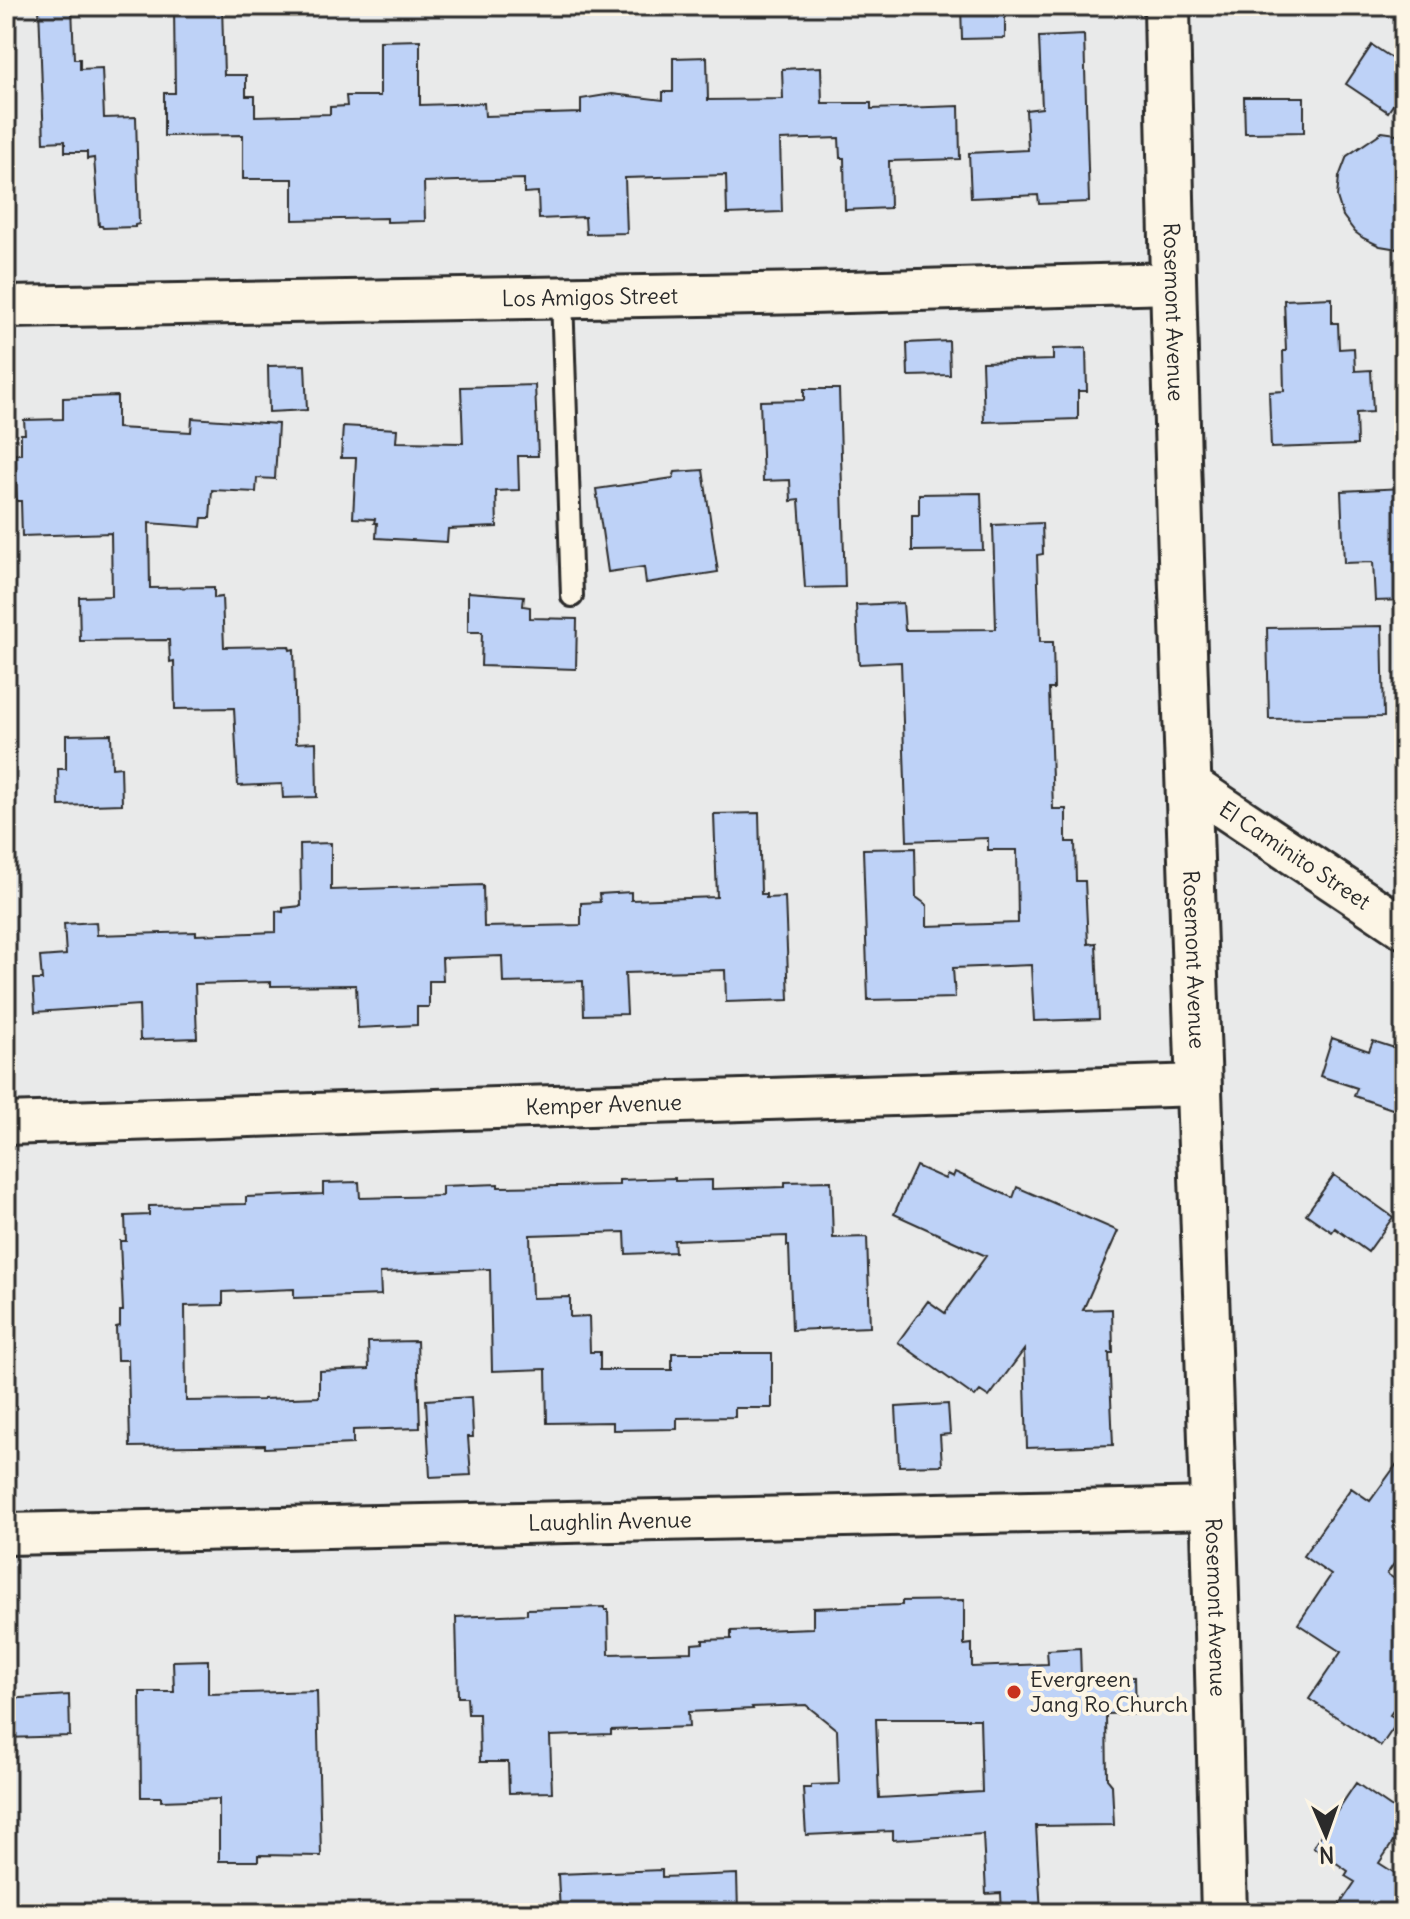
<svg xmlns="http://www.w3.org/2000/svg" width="1410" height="1919" font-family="Delius,sans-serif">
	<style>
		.building { fill: #bed2f7; stroke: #2b2b2b; stroke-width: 2; fill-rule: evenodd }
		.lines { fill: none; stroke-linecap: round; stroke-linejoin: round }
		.service-casing { stroke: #2b2b2b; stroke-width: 26 }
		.minor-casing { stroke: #2b2b2b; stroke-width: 46 }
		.tertiary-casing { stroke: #2b2b2b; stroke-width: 50 }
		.service { stroke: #fcf5e5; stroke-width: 20 }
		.minor { stroke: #fcf5e5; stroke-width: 40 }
		.tertiary { stroke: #fcf5e5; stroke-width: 44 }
		.poi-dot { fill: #c8321e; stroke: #fcf5e5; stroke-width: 3 }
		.labels { text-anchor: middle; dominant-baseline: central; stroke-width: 8; stroke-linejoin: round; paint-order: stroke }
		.street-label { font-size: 22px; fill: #2b2b2b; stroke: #fcf5e5 }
		.poi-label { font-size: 22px; fill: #2b2b2b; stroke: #fcf5e5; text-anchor: start }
	</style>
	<rect width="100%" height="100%" fill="#e9eaea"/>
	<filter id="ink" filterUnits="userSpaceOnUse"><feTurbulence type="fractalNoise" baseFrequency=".0125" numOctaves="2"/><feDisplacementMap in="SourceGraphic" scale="16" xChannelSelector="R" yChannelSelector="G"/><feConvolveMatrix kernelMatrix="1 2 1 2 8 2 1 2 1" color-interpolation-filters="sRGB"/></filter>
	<g filter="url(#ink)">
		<path class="building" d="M39,6H72L74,59H80V69L102,68L104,118L136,117L139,224L135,225V227L103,228L102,226H99L94,158L87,159V152H65V141L44,142Z
			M174,6H222L224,75H246V96H255V116L330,114V107L347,106L346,96H380V41L420,40V105L484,103L485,116L581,113V99L612,94L663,100V92H673V58L707,57L708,100L783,99L782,69L821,67L822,103H871V109L959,106L960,159L889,161L890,208L845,210L844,158H840L839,138L780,140L782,212L727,214L726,175L625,178L627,233L586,234L585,217L539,219L538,192L524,193V179L424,182L425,221L387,222V218L293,220V179H243V135L164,136V93H175Z
			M961,6H1005V38L962,39Z
			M1084,35L1089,202L1039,204L1038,195L971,198L969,153L1028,150L1026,110L1042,108L1039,37Z
			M1372,45L1404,66V89L1388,112L1346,84Z
			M1244,97H1304V132L1245,133Z
			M1382,132L1404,135V250L1380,246L1363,238L1355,232L1343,216L1337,197L1339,177L1347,156Z
			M1332,298V323H1338L1339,349L1354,348L1355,371L1371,370L1373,412L1356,413L1357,445L1271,448L1269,392L1284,391L1283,351H1286L1284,300Z
			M949,341L950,375L908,376L907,343Z
			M1086,348L1087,391H1078V419L984,422L982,362L1053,360V349Z
			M305,365L307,410L269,412L268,366Z
			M535,385L538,456H518L519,490L496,491L497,527L448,529L447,542L376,538L377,523H374L375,519L353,518L356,458H341L343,426L397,429L396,442L463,443L461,387Z
			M804,389H839L845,587L805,588L799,500L791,501L790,480L763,481L760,401L804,400Z
			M117,396V428L191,432L192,418L278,424L275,479L257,478L256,492L212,490L210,518H202L201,527L149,523L150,588L214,587V598L222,597L224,647L289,646L290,650L294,649L296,743L316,742L317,797L283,798L282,784L238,786L234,708L175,709L174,661L170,662L169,640L80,641L79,597L112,596L111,533L22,536L21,501H17L15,454H21V434H25L24,420L63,419V398Z
			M703,470L718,572L646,583L644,567L608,572L596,489L673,478L675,472Z
			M1404,488V600L1375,601L1373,562L1344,563L1341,491Z
			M981,493L983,550L912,551V515H919V494Z
			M1042,523L1043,554L1037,555L1040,642H1053L1054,689H1049L1053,809H1066V842H1075L1076,881H1085L1088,944L1096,943L1099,1019L1034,1021L1031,965L953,968L955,998L868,1000L863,849L915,848L916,897L927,905V926L1018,923L1017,850H988V838L907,841L901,662L859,664L856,605L903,603L905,630L996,629L993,525Z
			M468,592L524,596L523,606L530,607V618L577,619L576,669L481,666L482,632H468Z
			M1382,626L1384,717L1269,719L1267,628Z
			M111,734L112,768L121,767L122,804L59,806L58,769H66V735Z
			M759,813L761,894H766V898L785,897L789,1000L726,1002L725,970L625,973L627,1014L584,1015L583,981L503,983L502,956L442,958L443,981H429V1007H417V1025L358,1028L356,985L271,986V982L195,984L197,1038L140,1040L139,1005L35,1012L33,980H42L40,957L66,955L64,924L96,922L97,935L196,932V935L276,932V911L283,912V908L301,906L300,844L331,843V890L483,885L484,927L581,925V903L600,902L599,894L631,892V900L717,897L714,814Z
			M1332,1038L1369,1051L1373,1041L1404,1051V1113L1354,1096L1357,1088L1320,1076Z
			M916,1166L945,1179L947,1174L953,1177L955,1172L1013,1198L1017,1187L1118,1231L1083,1310L1112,1309L1113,1353H1109L1113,1445L1027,1448L1024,1350L989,1397L980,1391L975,1397L898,1342L928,1301L945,1313L986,1256L894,1214Z
			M1334,1175L1393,1217L1368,1252L1335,1228L1332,1232L1306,1214Z
			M675,1178V1181L712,1180V1189L785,1187V1182L831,1181L833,1238L867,1237L870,1327L792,1330L789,1246H787V1236L674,1240L675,1252L626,1254L625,1232L530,1235L532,1298L570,1297V1317L589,1316L590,1352H600V1370H672V1353H772V1408H735V1417L677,1418V1429L613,1430V1422L547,1423L546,1369L492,1371L490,1269L380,1273L381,1295L294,1298V1289L223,1292V1305L185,1306L186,1401L263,1400V1399L319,1397V1371L369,1369L368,1342L417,1341L420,1428L353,1430V1444L265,1448V1445L130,1447L128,1360H117L116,1327L120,1326V1311H123L120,1241H126L125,1216L149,1215V1206L246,1204V1197L323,1194V1183L359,1182L360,1198L442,1196V1186L498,1184V1187L619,1185V1180Z
			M471,1397L473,1437H468L471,1475L430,1477L426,1400Z
			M948,1404L950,1434L940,1435L942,1465L899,1466L896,1407Z
			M1404,1454V1549L1387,1574L1404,1585V1695L1390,1715L1399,1720L1381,1746L1309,1699L1341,1652L1298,1624L1331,1575L1303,1556L1351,1488L1370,1501Z
			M964,1600V1645L972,1644V1667L1048,1664L1047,1650L1080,1648L1081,1677H1135L1136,1713L1106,1714L1107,1779L1112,1785L1114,1825L1036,1826L1041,1913H1002L1001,1893L986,1894L983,1834L893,1840V1831L806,1835L803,1788H811V1785L839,1784L837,1730L806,1705L752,1707L753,1709L688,1712L689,1727L611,1730V1734L550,1736L552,1792L509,1793L508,1762H480L479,1714H468L467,1697H458L456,1617L527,1614V1609L605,1607V1610H608L609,1654L692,1652V1644L703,1643V1640L731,1639V1631L813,1628V1608L902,1605V1601ZM876,1719H980L982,1792L879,1798Z
			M208,1660V1694L317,1691L321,1856L258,1855V1861H219V1799L161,1801V1797H141L140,1692H174L173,1661Z
			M69,1695L70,1736L6,1738V1699Z
			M1356,1783L1404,1816V1826L1379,1863L1404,1879V1902L1396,1913H1334L1355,1882L1345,1876L1348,1871L1313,1847Z
			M662,1870V1877L737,1874L738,1913H560L558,1874Z"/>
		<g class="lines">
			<defs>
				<path id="service" d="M562,297L572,596"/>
				<g id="minor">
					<path id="s1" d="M6,307L811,293L1173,283"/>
					<path id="s2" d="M1187,783L1404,928"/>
					<path id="s3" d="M6,1124L1199,1085"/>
					<path id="s4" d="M6,1534L1214,1508"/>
				</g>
				<g id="tertiary">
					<path id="s5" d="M1167,6C1176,505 1197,1003 1213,1501C1218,1638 1220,1776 1224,1913"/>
				</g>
			</defs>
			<use href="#service" class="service-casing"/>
			<use href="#minor" class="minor-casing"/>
			<use href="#tertiary" class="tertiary-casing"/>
			<use href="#service" class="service"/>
			<use href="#minor" class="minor"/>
			<use href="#tertiary" class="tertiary"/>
		</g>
	</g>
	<circle class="poi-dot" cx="1014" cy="1692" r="8"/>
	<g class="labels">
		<g class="street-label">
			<text stroke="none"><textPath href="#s1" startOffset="584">Los Amigos Street</textPath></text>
			<text stroke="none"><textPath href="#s5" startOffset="306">Rosemont Avenue</textPath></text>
			<text stroke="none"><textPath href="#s2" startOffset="130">El Caminito Street</textPath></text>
			<text stroke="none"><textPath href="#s5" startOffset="954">Rosemont Avenue</textPath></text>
			<text stroke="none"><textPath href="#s3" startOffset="598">Kemper Avenue</textPath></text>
			<text stroke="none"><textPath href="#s4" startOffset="604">Laughlin Avenue</textPath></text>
			<text stroke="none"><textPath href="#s5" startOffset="1602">Rosemont Avenue</textPath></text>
		</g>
		<g class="poi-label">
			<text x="1030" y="1679">Evergreen<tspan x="1030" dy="25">Jang Ro Church</tspan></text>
		</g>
	</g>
	<rect width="1410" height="1919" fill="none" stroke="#fcf5e5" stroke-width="32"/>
	<rect x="16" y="16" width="1378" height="1887" fill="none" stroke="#2b2b2b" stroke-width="3" filter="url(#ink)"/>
	<g transform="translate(1326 1835) rotate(178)" stroke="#fcf5e5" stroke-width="6" paint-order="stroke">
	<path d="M0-6L14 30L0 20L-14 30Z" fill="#2b2b2b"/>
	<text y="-12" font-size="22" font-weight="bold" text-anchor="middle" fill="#2b2b2b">N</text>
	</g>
</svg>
